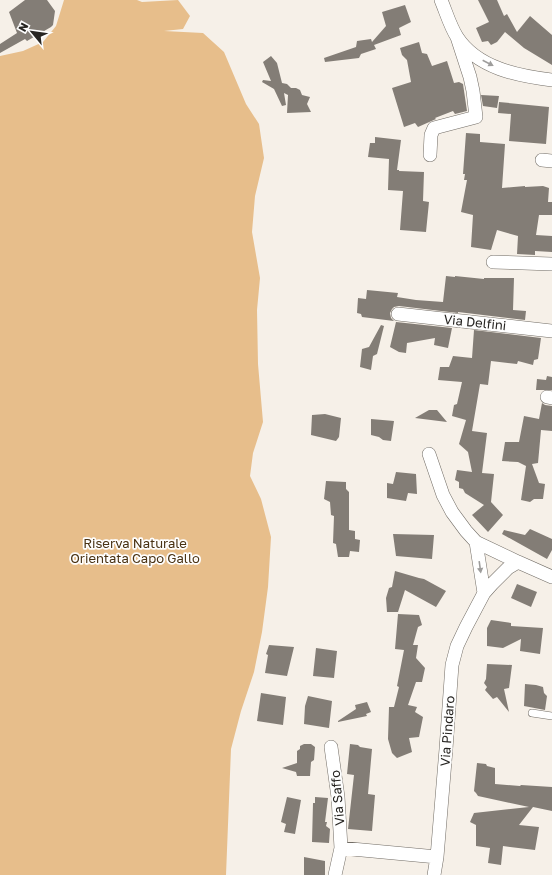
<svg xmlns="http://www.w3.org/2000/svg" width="552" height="875" font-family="'Golos Text',sans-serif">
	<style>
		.green { fill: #e7be8b }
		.building { fill: #837d76 }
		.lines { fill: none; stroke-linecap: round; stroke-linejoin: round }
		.lane-casing { stroke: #716c65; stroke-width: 8 }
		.street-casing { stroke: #716c65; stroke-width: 14 }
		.lane { stroke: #fff; stroke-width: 7 }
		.street { stroke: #fff; stroke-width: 13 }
		.oneway { fill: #9e9d9c }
		.labels { text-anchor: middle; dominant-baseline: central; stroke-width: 3.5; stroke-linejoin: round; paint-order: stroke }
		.street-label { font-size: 13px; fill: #272522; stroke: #fefefe }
		.park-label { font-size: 13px; fill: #493213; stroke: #fefefe }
	</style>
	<rect width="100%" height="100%" fill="#f6f0e8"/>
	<path class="green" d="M64,0H137L142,2L178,0L190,16L183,29L164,31L203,33L224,52L246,104L259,124L264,158L255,196L252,232L260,278L257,310L258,364L263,422L253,453L250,476L261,499L271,537L268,587L262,632L254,672L241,711L231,749L226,875H0V56L23,51L43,42L56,26Z"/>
	<path class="building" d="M25,0H47L55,11L53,25L51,27L27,41L25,39L0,53V44L17,33L9,12Z
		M478,0H497L504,16L507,14L517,32L530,16L552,35V65L524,48L505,32L497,42L491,45L488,41L482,42L476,28L489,22Z
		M405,5L411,22L399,28L401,35L374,45L376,49L361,54L359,58L325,62L324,58L356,47L357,41L371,39L372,42L386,26L382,12Z
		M419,42L422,53L427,54L432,66L447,61L454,83L459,82L463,84L467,111L455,114L453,111L435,118L436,119L418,127L415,123L404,127L392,88L411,82L407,60L402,55L400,48Z
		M271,56L277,63L282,83L287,84L291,88H296L300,90L302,95L310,97L307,104L311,112L287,113L288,95L284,93L286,105L282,106L274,89L262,82L263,80L271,81L263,62Z
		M481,95L499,96L497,108L483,106Z
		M499,102L549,107L546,144L509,141L511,114L498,113Z
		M466,133L480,134V142L505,144L502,188L525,186V187L543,186L549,188L548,202H552V215H539L536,235L552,236V252L535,251V255L517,254L518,236L497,230L491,250L471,247L473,215L461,212L467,180H464L465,174H463Z
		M375,137L401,140L397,170H399V171L424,172L423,201L429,202L426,232L400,230L403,191L388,190L389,159L368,157L370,143H375Z
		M446,276L455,277V276L484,279V278H514L513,310L526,311L525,320L458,312V313L399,306L394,307L392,309L390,313L391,318L394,321L362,317L361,314L357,313L358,298L366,299L367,290L398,293L397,297L416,300L443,302Z
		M396,322L452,328L448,348L434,345L435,338L407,343L406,353L399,352L390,347Z
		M381,325L384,326L377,354L373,356L371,370L360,367L362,349L369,347Z
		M474,330L541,338L538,359L534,360L533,365L518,361L517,364L491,361L488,385L480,384L472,431L487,433L482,473L494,474L491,502L503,515L488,532L472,515L484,505L465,493L463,489L459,488V482L455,480L457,470L472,472L468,452L459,444L466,420L452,416L454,405L457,404L462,382L438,380L440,367H449L453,356L472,358Z
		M547,376L552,377V390H536L537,379L546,380Z
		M542,403L545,405L552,406V431L541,430L538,463L532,464L539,483L545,484L543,499H534L530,502L521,500L526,466L518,462L502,461L505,442H519L524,416L539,419Z
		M429,410H437L447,422L415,418Z
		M325,414L341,418L339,437L336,441L311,435L312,415Z
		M371,419L394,421L391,441L383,440L379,437L371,435Z
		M396,472L416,474L417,494L408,493L406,501L387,498V483L393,484Z
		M326,481L346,482V489L349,492V530L355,531V539L360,540L359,552L350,551L349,557H338L336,544L333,543L334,516L331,515L330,502L324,499Z
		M530,529L552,539V550L547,559L502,534L504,530L525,535Z
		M393,534L434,535L432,559L396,556Z
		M395,571L419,578L424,579L446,591L436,607L405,590L398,612H387L386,598L389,588L392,587Z
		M517,584L537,592L531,607L511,598Z
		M398,614L419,615L422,625L418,627L413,645H418L416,658L425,668L422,682H416L408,705L417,707L415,712L423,717L419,737L409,738L412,752L397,758L392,753L388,739L389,707H394L399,687L397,686L404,650L395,649Z
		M491,620L511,623V626L543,628L540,654L520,651L521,639L503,648L487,646V628Z
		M269,645L294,647L287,676L265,673L268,655L266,654Z
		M316,648L337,651L334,678L313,676Z
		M487,664L512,665L509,688L504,689L509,712L497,697L493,699L485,690L487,687L484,683L486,679Z
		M525,684L536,685L543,687L544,693L547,696L545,710L524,706Z
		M261,693L286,697L283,725L257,721Z
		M308,696L332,701L329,728L304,724L305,706Z
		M367,702L371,712L366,714L367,716L338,722V721L356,709L355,705Z
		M304,744H311L315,747L314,760L311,762L310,776H297L296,772L282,768L297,763V751L300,749V746Z
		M350,744L358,745L360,747L372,749L368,794L375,795L372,831L348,829L354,775L347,774Z
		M477,763L486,764L487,766L495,768V784L520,786L521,785L552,787V811L533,807L519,825L539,827L535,850L503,846L501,865L488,863L490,848L476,846V825L470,822L474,813L529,807L478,796L476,793L474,791Z
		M287,797L301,800L295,834L284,832L286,824L281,822Z
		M315,797L328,798L325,822H327L326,826L330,829L329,843L312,842L313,803H315Z
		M304,857L325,861V875H304Z"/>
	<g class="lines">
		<defs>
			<path id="lane" d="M532,713L552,716"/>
			<path id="street" d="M441,0C446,12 450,26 457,37C477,68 518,76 552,80
				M430,155L431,135L434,128L476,117L473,91L470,77L457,37
				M542,160L552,161
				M493,262L552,264
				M398,314L552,331
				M547,397L552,398
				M429,454L443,495L452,512L466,531L476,542L518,562L552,577
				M476,542L484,593
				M331,747L338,797L341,848L335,875
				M341,848L437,857
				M434,875L437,857L446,749L452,665L457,646L466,627L484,593L492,584L508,568L518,562"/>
		</defs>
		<use href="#lane" class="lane-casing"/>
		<use href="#street" class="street-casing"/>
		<use href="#lane" class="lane"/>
		<use href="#street" class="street"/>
	</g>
	<defs><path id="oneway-solid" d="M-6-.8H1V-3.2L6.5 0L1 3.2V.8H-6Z"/></defs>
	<g class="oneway">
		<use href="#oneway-solid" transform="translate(488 63) rotate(27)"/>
		<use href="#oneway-solid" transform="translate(480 567) rotate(82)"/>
	</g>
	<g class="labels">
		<g class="street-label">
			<text transform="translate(475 322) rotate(6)">Via Delfini</text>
			<text transform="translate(447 731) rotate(-86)">Via Pindaro</text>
			<text transform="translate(337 798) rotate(-95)">Via Saffo</text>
		</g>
		<g class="park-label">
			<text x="135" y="543">Riserva Naturale<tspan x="135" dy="15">Orientata Capo Gallo</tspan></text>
		</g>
	</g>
	<g transform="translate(32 32) rotate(299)" stroke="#fefefe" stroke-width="3" paint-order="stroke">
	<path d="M0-3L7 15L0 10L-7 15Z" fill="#272522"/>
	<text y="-6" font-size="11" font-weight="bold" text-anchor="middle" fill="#272522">N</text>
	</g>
</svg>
